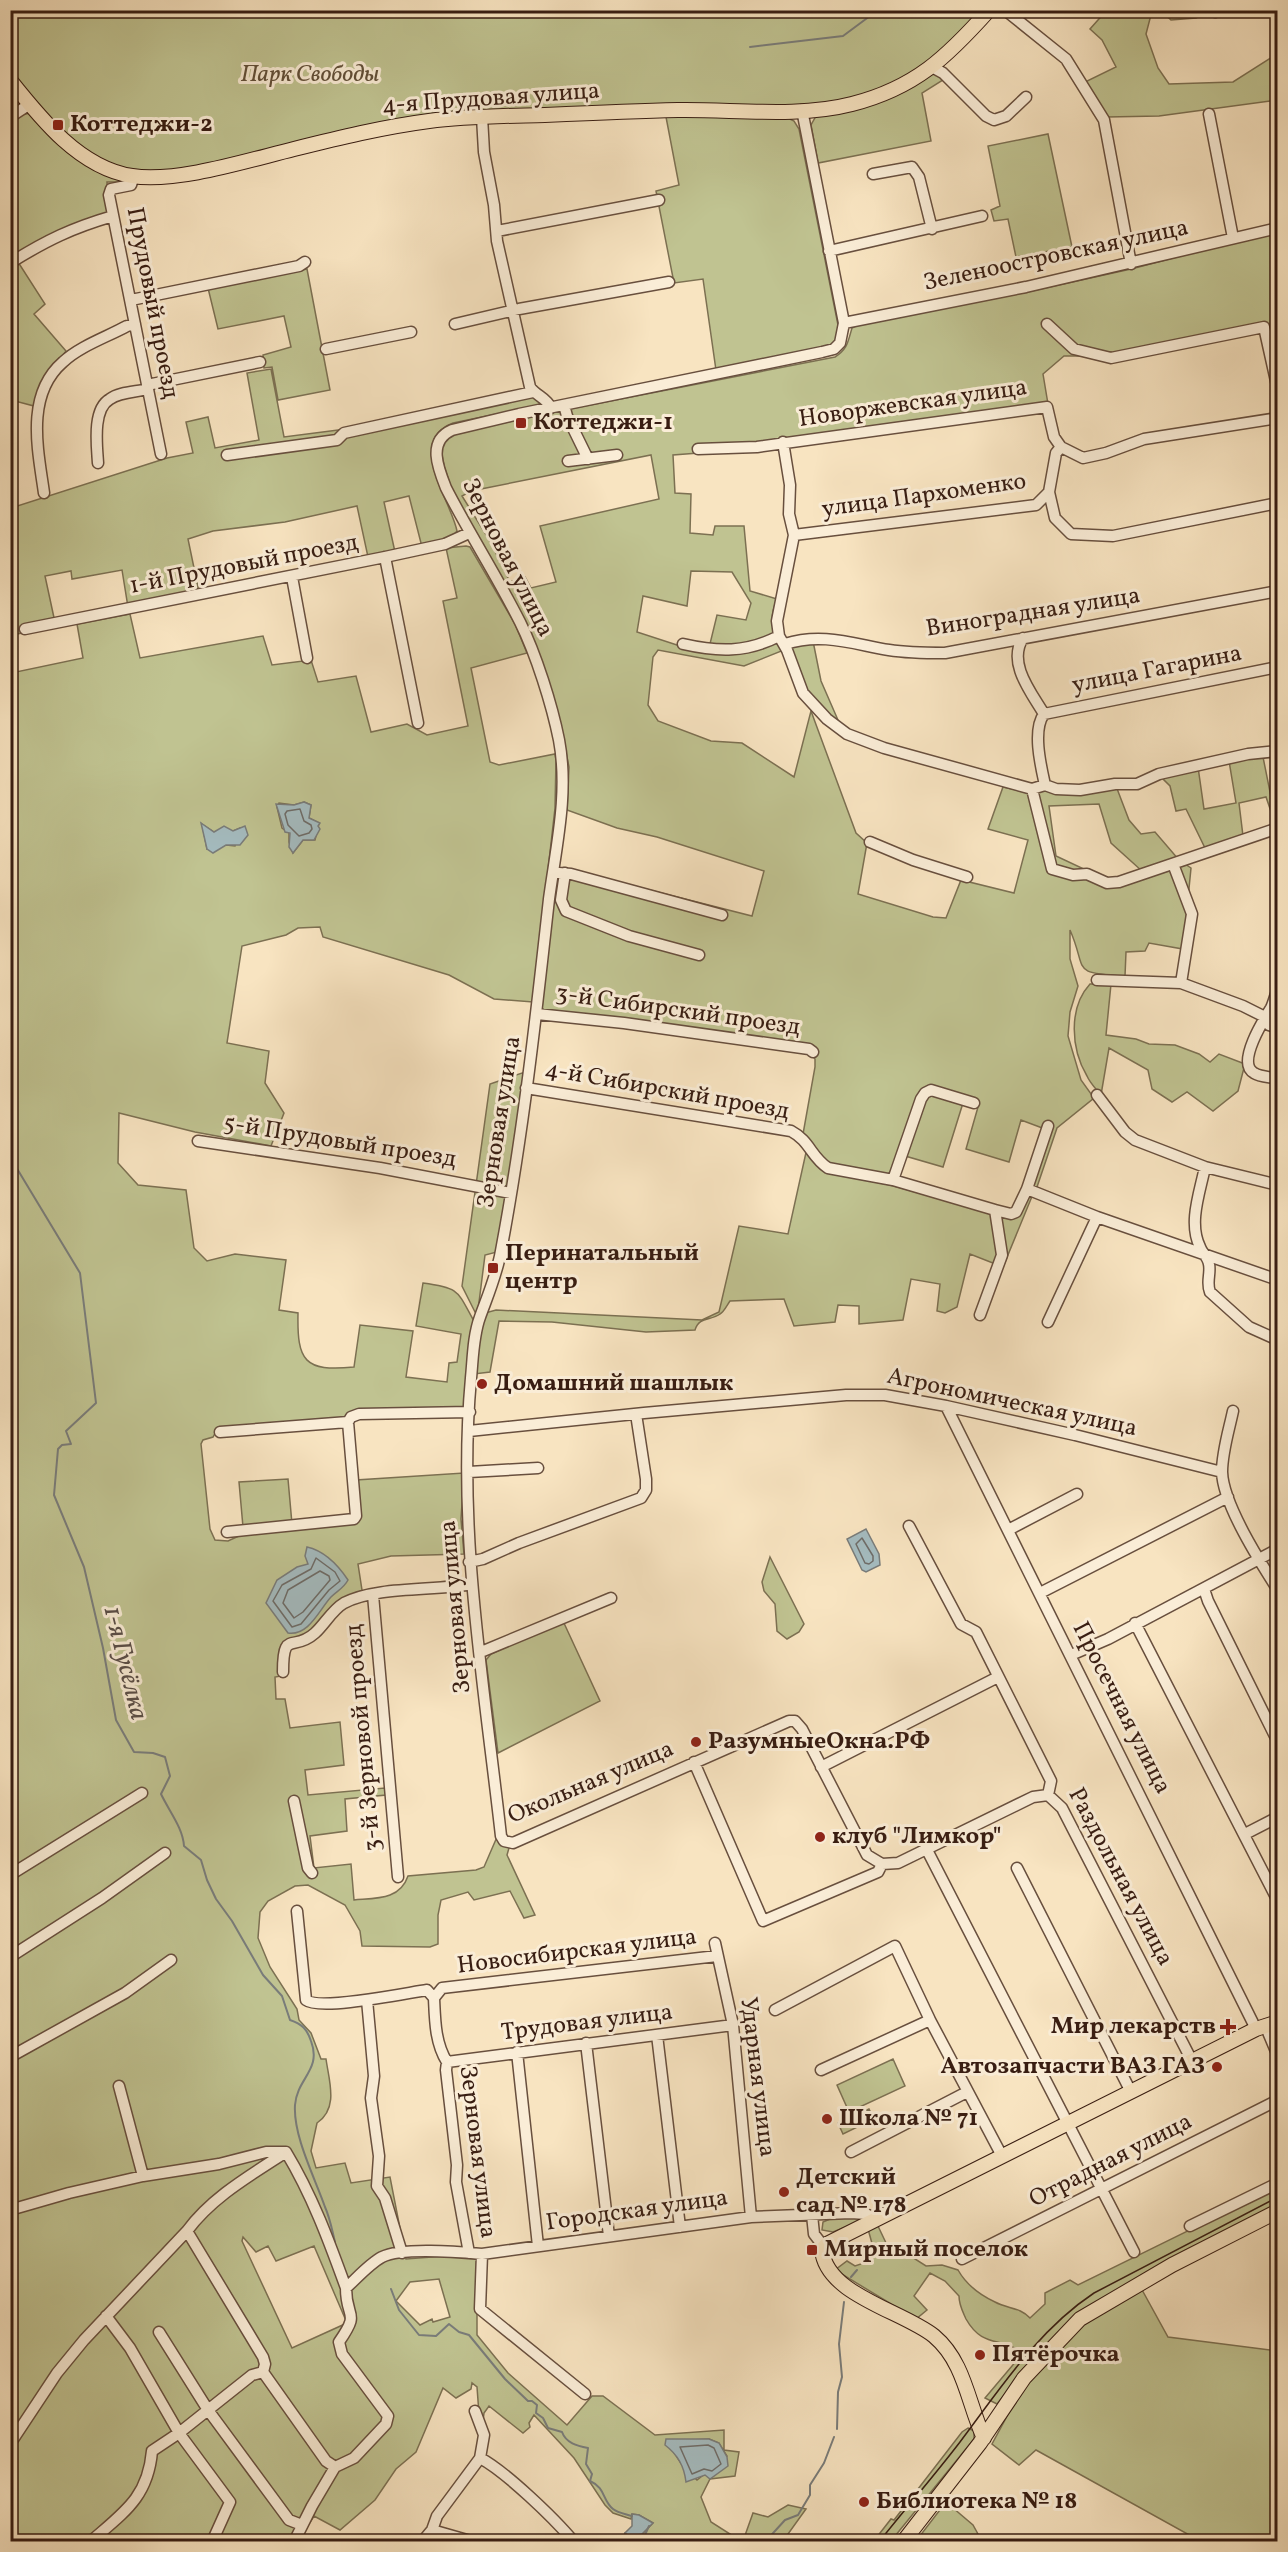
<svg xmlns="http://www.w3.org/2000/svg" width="1288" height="2552" font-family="Vollkorn,serif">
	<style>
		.green { fill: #c0c391; stroke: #7c7052; stroke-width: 1.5; fill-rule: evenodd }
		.water { fill: #a4bbbf; stroke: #797c7a; stroke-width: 1.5 }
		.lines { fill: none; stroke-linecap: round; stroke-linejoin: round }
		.shore { stroke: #6e6c68; stroke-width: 1.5 }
		.stream { stroke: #797c7a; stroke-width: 2 }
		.minor-casing { stroke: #684f3e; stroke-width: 13 }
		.major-casing { stroke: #381d12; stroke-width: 16 }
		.minor { stroke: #faedd7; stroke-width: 10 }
		.major { stroke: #f8e4c1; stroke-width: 14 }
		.tram { stroke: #381d12; stroke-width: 1.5 }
		.poi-dot { fill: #8f2418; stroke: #faedd7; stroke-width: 2 }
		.labels { text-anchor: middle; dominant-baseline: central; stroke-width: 6; stroke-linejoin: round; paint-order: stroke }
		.park-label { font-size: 24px; font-style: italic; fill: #614f38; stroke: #faedd7 }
		.street-label { font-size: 24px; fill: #381d12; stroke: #faedd7 }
		.poi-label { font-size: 24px; font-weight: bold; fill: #381d12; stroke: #faedd7; text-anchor: start }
		.water-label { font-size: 26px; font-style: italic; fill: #584c46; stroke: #faedd7 }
	</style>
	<rect width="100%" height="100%" fill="#f8e4c1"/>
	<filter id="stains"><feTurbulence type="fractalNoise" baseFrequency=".00333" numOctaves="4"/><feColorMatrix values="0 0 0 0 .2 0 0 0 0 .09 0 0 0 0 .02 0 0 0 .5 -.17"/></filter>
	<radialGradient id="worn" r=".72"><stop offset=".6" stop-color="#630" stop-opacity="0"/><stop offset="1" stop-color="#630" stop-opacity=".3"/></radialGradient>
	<path class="green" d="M10,11H983L931,64L877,93L826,105L481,114L194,169C168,172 143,174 116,168C91,163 22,98 11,75C7,66 11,23 10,11Z
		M1106,11H1152L1146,34L1158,68L1169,84L1233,82L1277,54V100L1159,116L1107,117L1085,82L1116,67L1102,40L1090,29Z
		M1161,11H1211L1196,18L1171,20Z
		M933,72L943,80L922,93L931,141L818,163L811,125L816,116Z
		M10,87L23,102L17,116L30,113L120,180L118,182H107L108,213L18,262L45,304L34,314L66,351L41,387L34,406L11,400L10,183L17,180L11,162Z
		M666,117H786L794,121L799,129L839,330L838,341L831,346L716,370L703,279L674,283L656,191L679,185Z
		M1048,134L1072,247L1016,257L1008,219L994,221L991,210L1000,206L988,146Z
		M1277,231V370L1264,322L1110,356H1064L1043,374L1048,404L712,452L673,455L675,493L691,494L690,533L713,535L715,526H744L750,591L777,599C768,620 772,631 784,650L744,666L658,650L653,657L648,705L658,721L711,741L742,743L794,777L811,711L856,833L867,843L858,894L933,917L946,918L961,880L1014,893L1028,840L988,829L1003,787L1030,793L1044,789L1116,786L1129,820L1141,834L1155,832L1179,860L1191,868L1183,949L1149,943L1145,951L1126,952L1125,976C1069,973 1088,971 1070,930V959L1078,986L1070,1012L1068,1036L1081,1080L1094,1098L1057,1128L1036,1190L1030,1187L1045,1129L1021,1120L1009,1162L966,1149L978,1107L963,1103L943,1167L905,1156L897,1177L830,1165L803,1134L815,1067V1059L811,1054C722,1043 634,1028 546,1011L542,1008L555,879L571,870L752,916L764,871L657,837L617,828L567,810L569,767L563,737L537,650L451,487L444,466L441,450L444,442L453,434L549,413L835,357C848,349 848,341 852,328L858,325L1027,292L1131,269ZM651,455L659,499L540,526L556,582L531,588L525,577L510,582L490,541L462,496L471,491ZM691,571L732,572L751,603L746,620L717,615L709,648L680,646L637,632L643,596L687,606ZM1099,804L1111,843L1142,871L1107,880L1056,856L1049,806Z
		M307,269L330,390L278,400L272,367L264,368L263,355L291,347L284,316L218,329L208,288Z
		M271,369L284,437L346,429L523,393L541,401V405L453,423C405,442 451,500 457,531L454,535L422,547L409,496L384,502L395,552L368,557L357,506L285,522L213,531L188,539L199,592L128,607L122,570L72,579L71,571L45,576L56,627L11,635V508L167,458L193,453L186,422L208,417L215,448L259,440L247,373Z
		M466,546L470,547L515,624L527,653L471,668L490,762L499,765L555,754L556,760L555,808L533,1002L494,999L449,975L323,937L320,927L298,928L286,935L242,946L227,1043L269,1051L265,1083L284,1113L271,1146L195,1132L119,1113L118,1163L138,1185L186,1190L194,1248L207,1261L235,1254L286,1260L279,1310L298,1313C297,1361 304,1372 354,1367L360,1325L413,1331L406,1377L447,1382L449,1363L457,1362L461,1334L416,1326L423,1283C461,1288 457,1291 475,1323L466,1405L463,1408L346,1419L218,1428L213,1437L203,1440L201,1444L210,1529L215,1540L228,1541L241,1535L352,1523L356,1480L464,1473L461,1519L464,1554L391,1556L358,1564L362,1590L341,1602L312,1633L287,1643L286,1675L275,1677L276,1699H285L290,1728L340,1722L344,1765L305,1770L308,1795L385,1788L386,1795L345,1799L347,1831L310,1836L314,1868L351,1864L354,1900C376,1898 400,1900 408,1876L476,1870L484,1867L497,1837L509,1848L507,1855L535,1915L524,1918L510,1891L474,1900L468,1892L441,1900L438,1915V1944L430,1947L362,1946L360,1931L345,1905L308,1885L295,1886L268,1901L260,1912L258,1938L270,1967L297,2009L299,2020L311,2033L321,2059H326C329,2081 339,2108 317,2123L311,2151L316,2168L345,2163L351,2183L390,2177L406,2259L459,2255L477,2259V2335L508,2373L567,2425L592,2396H603L655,2435L724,2430V2450L739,2452L735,2476L710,2479L701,2497L711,2522L741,2541H629L624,2535L625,2533L631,2537L642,2534L653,2523L639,2515L632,2514L631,2519L613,2513L605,2505L574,2458L534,2415L529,2423L530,2427L523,2433L489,2406L484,2413L483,2421L479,2414L477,2387L472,2383L471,2389L456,2398L443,2388L416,2452L396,2469L375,2500L340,2530L314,2516L298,2541L11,2542V673L83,658L77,624L130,614L140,658L263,636L272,665L311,660L318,682L356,676L371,732L407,724L427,735L468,726L443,601L457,598L446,548ZM304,802L311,805L309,818L319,823L315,840H303L293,853L289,842V833L282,828L277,807L279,803L294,805ZM202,824L214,832L233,831L240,828L235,846L226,845L207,849ZM243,2237L256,2252L268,2246L276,2261L314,2246L347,2323L292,2348L242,2241ZM439,2279L450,2317L433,2322L432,2319L420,2325L396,2301L410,2282ZM709,2439L719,2443L727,2456L697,2480L684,2468L673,2451L691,2440Z
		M813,641L821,681L841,727L805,693L791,648Z
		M1263,757L1271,797L1277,796V823H1275L1266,797L1239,803L1243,836L1206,850L1186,809L1176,811L1170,786L1162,778L1198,767L1204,809L1236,803L1229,761Z
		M1090,984H1111L1106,1035L1136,1039L1149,1044L1175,1045L1199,1054L1210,1062L1219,1054L1245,1064L1238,1091L1213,1111L1187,1092L1172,1102L1152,1089L1148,1070L1109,1048L1101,1095C1096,1089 1090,1083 1087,1076C1071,1049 1068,1008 1090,984Z
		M525,1072L497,1252L485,1255L478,1310L475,1312L462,1286L490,1084Z
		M807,1148L826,1172L890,1185L1003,1216L1026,1197L1033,1194L1003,1267L970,1254L957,1307L945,1313L937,1311L940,1284L911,1279L903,1320L859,1324V1306L838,1305L835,1322L794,1326L784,1299L730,1301C727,1305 724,1312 720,1314C711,1321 699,1316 695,1330L646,1332L552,1322L499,1321L490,1372L474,1374L477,1343L485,1313L496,1310L702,1320L719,1312L739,1226L788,1234Z
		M288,1479L292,1524L243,1527L239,1482Z
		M770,1557L804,1624L799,1632L787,1639L777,1631L775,1604L764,1591L762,1582Z
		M563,1621L600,1701L498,1753L486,1660L491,1654Z
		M893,2059L905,2086L849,2112L837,2085Z
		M869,2109L874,2119L843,2134L838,2123Z
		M1277,2187V2206L1100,2300L1021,2374L997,2404L985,2398L1023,2353C1001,2336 983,2349 966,2319C962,2310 959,2305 959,2296L945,2281L930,2273L914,2296L927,2310L916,2319L835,2270L847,2261L855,2266L867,2262L873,2247L868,2229L877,2224L887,2245L901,2250L926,2266L942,2265L958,2270C966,2284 980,2295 995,2302C1008,2309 1020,2307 1030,2318L1045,2304V2293L1070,2280L1078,2285Z
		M858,2217L860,2221L833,2232L822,2230L823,2222L830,2219Z
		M1141,2288L1168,2337L1277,2351V2541H1200L1036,2450L1019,2465L992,2444L1018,2396L1037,2372L1083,2323Z
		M968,2428L974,2431V2439L891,2541L873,2542L891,2519L894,2520L962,2432Z
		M946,2502L973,2525L978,2534L971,2541H916Z
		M788,2505L806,2509L783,2541H743L753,2513L768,2517Z"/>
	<path class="water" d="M304,802L311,805L309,818L320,823L318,826L320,829L314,840H303L293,853L289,847L290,833L285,832L276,804L294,805Z
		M201,823L214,832L224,826L233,831L245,826L248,835L240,845H226L213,853L207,849Z
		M866,1529L879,1554L880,1565L866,1572L862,1570L847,1539Z
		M307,1547C325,1551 338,1565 348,1580C344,1588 337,1591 331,1597C319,1610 309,1636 288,1633L266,1603L277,1580L297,1567L308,1564L305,1556Z
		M666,2439H709L719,2443L727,2457L728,2466L710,2479L705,2475L686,2482C684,2466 678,2455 665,2445Z
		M632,2514L639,2515L653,2523L642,2534L631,2537L625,2533L632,2526Z"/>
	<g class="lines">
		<path class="shore" d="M300,809L304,821L311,825L312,829L309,833L299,836L288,825L285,814L287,811Z
			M862,1538L873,1556V1561L869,1564L865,1563L856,1544Z
			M316,1558L335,1572L340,1581L329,1590L301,1624L292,1627L273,1601L282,1585L311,1569Z
			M320,1571L329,1576L330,1580L303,1612L294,1618L283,1603L288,1590Z
			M708,2445L714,2448L721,2464L712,2471L704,2469L692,2474L680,2447Z"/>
		<path class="stream" d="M750,47L843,36L878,10
			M10,1157L80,1273L96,1403L66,1431L71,1444L62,1445L58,1449L54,1495L84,1567L103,1648L116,1720L134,1752L153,1753L165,1757L170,1776L161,1794C169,1811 183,1828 184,1846L201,1860L207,1880L216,1899L232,1921L263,1975L282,1996L290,2020C302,2024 307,2029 311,2041C322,2070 297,2078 295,2105C293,2136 315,2178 325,2207C330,2218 332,2230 335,2242
			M851,2277L857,2270
			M391,2289L399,2310L419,2335L436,2336L449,2324L459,2332L469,2335L505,2379L528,2401H532L537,2405L536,2413L543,2418L548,2428L562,2432C566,2443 577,2446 588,2448L586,2464L592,2474L590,2481C606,2488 602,2500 613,2509C618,2513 626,2514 632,2516
			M837,2429L838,2392L842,2377L839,2344L844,2302
			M649,2526L644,2537L649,2540L666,2539L669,2542
			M765,2542L785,2520L798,2515L810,2495V2485L824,2463L834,2437"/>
		<defs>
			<path id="minor" d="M1005,10L1066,59L1104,120L1131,264
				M1215,12L1216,10
				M932,67L943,73L986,116L994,120L1006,116L1026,97
				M802,110L844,323L840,343L834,349L822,352L519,414L452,430C427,441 438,468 446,488C469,533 497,576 520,622C536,654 552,705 559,740C569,793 556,847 549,899C536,1017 523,1134 501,1251C497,1274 488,1295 480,1317C473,1336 473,1358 471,1378C457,1531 484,1684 501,1836L504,1841L513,1843L789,1721H795L802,1729L867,1855L882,1864L898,1863L1033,1797L1048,1795
				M1209,114L1233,238
				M10,117L30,104
				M482,117L484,152L494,205L497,241L530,387C536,396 546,397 551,408
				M873,174L912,167L919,177L932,229
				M134,176L131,185L111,189L109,195L161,454
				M497,231L659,200
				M829,251L982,216
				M10,263C47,240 72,228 113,216
				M131,300L299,266L305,262
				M844,323L1026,287L1278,228
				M455,324L519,309L669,282
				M1047,324L1074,349L1111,358L1264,327L1278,390
				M326,349L411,332
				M147,385L260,362
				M564,405L567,416L588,459
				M783,442L790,485L789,514L794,535L777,621L779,636L787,650L803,693L827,719L847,734L884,748L1032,789L1045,785L1056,789L1080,790L1115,784H1137L1159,774L1248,754L1278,751
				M698,449L757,447L1047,407L1054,437L1061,447L1083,458L1106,453L1144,439L1278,418
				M227,455L337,440L344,433L533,392
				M568,461L617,455
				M98,463C97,446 92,409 110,399C119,392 136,392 148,389
				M1049,492L1056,453L1061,447
				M44,493C38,450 25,395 63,362C80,346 107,337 127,326L135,324
				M794,535L1036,505L1049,492L1055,518L1071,534L1113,536L1278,503
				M385,557L418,723
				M292,577L307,658
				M25,629L385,557L445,544L469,533
				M1023,638C1007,663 1031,692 1044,714C1032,730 1041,767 1045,785
				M683,644C718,652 746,653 779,636
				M785,644C822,632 853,644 889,650C908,653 926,653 945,653L1278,591
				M1044,714L1278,667
				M1032,789L1052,869L1073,875L1087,874L1107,883L1119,882L1278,828
				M870,842L913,860L967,877
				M1173,864L1192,914L1181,983
				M559,873L571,874L722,915
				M565,873L561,900L566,911L629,936L699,955
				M1097,980L1181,983L1243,1006L1263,1016L1269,1025L1278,1028
				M1278,989C1275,995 1274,1002 1271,1008C1264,1019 1236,1063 1254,1073C1260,1077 1271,1077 1278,1079
				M537,1014L624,1023L809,1049L813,1052
				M526,1088L791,1131C810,1141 811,1157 828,1168L893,1180L995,1210
				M1097,1095L1125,1132L1135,1140L1205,1167L1278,1185
				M198,1141L380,1168L511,1193
				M1205,1167C1200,1192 1188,1223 1200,1247C1202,1253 1208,1257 1209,1264C1211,1273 1206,1283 1210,1292L1249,1327L1278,1340
				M893,1180L921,1099L925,1093L931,1090L974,1103
				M1027,1189L1097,1217L1278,1280
				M980,1315L1002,1255L995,1210L1011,1214L1016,1212L1027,1189L1048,1126
				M1048,1322L1097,1217
				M946,1406L1256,2029
				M1233,1411C1229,1430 1222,1452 1222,1472C1223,1504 1260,1562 1278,1590
				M469,1431L644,1413L846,1395H885L946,1406L1075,1435L1222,1472
				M220,1432L348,1422L351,1417L359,1414L470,1412
				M469,1472L538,1468
				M909,1526L961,1624L976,1632L1051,1781L1048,1795
				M1008,1530L1077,1494
				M227,1532L354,1519L356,1516L348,1422
				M469,1562L483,1559L519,1543L641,1498L646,1490V1479L636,1414
				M1204,1589L1208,1601L1278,1742
				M1040,1593L1228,1497
				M373,1595L398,1877
				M1135,1623L1278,1901
				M481,1652L611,1598
				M1071,1655L1108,1639L1278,1549
				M283,1672C283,1628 293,1653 315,1633C325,1624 332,1610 344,1603C376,1586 435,1591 472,1584
				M694,1762L763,1921L878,1872L882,1864
				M821,1767L998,1677
				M1048,1795L1062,1808L1192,2061
				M294,1801L308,1868L312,1873
				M1245,1834L1278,1817
				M927,1850L1134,2252
				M1017,1868L1131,2092
				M10,1875L142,1793
				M297,1911L306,2000C320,2011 406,1993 427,1990L434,1998
				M715,1943L733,2025L751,2217
				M10,1957L102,1898L165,1853
				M367,2000L374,2076L371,2098L379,2156L377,2186L385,2198L402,2253
				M775,2010L895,1946L930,2020L1002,2156
				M1265,2025L1278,2056
				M657,2035L680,2227
				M586,2043L609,2236
				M517,2052L538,2246
				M10,2057L125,1993L171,1960
				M447,2062L733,2025
				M821,2070L930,2020
				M119,2086L143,2176
				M286,2152C312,2195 329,2241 346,2288C346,2320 361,2310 339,2342L342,2354L388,2416L386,2424L354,2458L335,2467L312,2506L294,2542
				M851,2152L967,2092
				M10,2210L69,2193L143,2176L219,2164L266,2152H286
				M812,2215L814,2234L824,2247
				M1190,2226L1278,2183
				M187,2231L263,2357L265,2364L263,2372L326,2461L335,2467
				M469,2253L456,2182L457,2165L446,2070L447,2062C435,2043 435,2020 434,1998L442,1988L717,1956
				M482,2254L480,2309L585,2394
				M962,2259L1278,2100
				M346,2288C357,2278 369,2264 382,2257C402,2247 459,2252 482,2254L751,2217L851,2213L866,2214L876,2219
				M106,2316L130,2348L179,2433L230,2502L212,2542
				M159,2332L208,2410L289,2520L302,2525
				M10,2444L57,2373L84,2340L187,2231C212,2197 251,2175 286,2152
				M480,2458C505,2471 555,2519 574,2542
				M432,2530L474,2542
				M90,2542C123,2513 148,2498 152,2451L179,2433L252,2375L263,2372
				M422,2542L432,2530L437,2516L480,2458L484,2435L475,2411"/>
			<path id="major" d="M10,80C41,119 80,168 132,176C177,183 249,160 294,149C338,138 383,127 429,121C467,116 506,116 545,115C589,113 633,111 678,110C733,109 798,118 852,104C915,88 947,57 989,10
				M984,2438C968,2404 965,2362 934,2336C903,2311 826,2295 822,2250L827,2244L1256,2029L1278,2022
				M903,2542L980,2443L1024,2378L1080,2319L1172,2265L1278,2211"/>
		</defs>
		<use href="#minor" class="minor-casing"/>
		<use href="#major" class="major-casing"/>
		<use href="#minor" class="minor"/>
		<use href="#major" class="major"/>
		<path class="tram" d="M879,2542C906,2508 934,2476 960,2442C1000,2389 1038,2330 1094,2293L1278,2197"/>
	</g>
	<g class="poi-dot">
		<rect x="52" y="119" width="12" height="12" rx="3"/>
		<rect x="515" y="417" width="12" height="12" rx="3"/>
		<rect x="487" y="1262" width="12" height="12" rx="3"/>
		<circle cx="482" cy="1384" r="6"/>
		<circle cx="696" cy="1742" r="6"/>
		<circle cx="820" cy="1837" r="6"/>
		<path d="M1225 2018h6v6h6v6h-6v6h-6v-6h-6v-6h6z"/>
		<circle cx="1217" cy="2067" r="6"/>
		<circle cx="827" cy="2119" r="6"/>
		<circle cx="784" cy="2192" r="6"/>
		<rect x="806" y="2244" width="12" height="12" rx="3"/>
		<circle cx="980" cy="2355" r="6"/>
		<circle cx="864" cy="2502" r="6"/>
	</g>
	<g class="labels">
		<g class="park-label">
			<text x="310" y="75">Парк Свободы</text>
		</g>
		<g class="street-label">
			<text transform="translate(491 99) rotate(-4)">4-я Прудовая улица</text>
			<text transform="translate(1056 256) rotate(-12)">Зеленоостровская улица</text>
			<text transform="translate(152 303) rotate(79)">Прудовый проезд</text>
			<text transform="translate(913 404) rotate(-8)">Новоржевская улица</text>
			<text transform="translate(924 496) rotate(-8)">улица Пархоменко</text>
			<text transform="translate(507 558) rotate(63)">Зерновая улица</text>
			<text transform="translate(244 565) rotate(-11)">1-й Прудовый проезд</text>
			<text transform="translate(1033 613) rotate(-9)">Виноградная улица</text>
			<text transform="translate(1157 670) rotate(-11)">улица Гагарина</text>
			<text transform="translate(678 1011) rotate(8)">3-й Сибирский проезд</text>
			<text transform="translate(667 1091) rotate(10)">4-й Сибирский проезд</text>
			<text transform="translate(500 1122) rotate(-81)">Зерновая улица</text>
			<text transform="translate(340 1142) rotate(9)">5-й Прудовый проезд</text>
			<text transform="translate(1012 1403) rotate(12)">Агрономическая улица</text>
			<text transform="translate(456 1607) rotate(-95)">Зерновая улица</text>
			<text transform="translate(1121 1708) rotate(63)">Просечная улица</text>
			<text transform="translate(364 1738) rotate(-95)">3-й Зерновой проезд</text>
			<text transform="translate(591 1783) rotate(-23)">Окольная улица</text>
			<text transform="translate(1120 1877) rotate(62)">Раздольная улица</text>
			<text transform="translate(577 1952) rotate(-7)">Новосибирская улица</text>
			<text transform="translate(587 2023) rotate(-7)">Трудовая улица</text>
			<text transform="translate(757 2077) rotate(83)">Ударная улица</text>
			<text transform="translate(477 2152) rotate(83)">Зерновая улица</text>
			<text transform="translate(1111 2161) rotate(-27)">Отрадная улица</text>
			<text transform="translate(637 2211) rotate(-8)">Городская улица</text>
		</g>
		<g class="poi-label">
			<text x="70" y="125">Коттеджи-2</text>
			<text x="533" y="423">Коттеджи-1</text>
			<text x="505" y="1254">Перинатальный<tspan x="505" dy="28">центр</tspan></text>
			<text x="494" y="1384">Домашний шашлык</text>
			<text x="708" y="1742">РазумныеОкна.РФ</text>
			<text x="832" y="1837">клуб "Лимкор"</text>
			<text x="1216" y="2027" text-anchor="end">Мир лекарств</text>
			<text x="1205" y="2067" text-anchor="end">Автозапчасти ВАЗ ГАЗ</text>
			<text x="839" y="2119">Школа № 71</text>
			<text x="796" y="2178">Детский<tspan x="796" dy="28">сад № 178</tspan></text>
			<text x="824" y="2250">Мирный поселок</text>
			<text x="992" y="2355">Пятёрочка</text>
			<text x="876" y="2502">Библиотека № 18</text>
		</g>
		<g class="water-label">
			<text transform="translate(125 1663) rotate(76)">1-я Гусёлка</text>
		</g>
	</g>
	<rect width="1288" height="2552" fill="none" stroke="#f8e4c1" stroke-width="36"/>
	<rect x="12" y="12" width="1264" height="2528" fill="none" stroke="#381d12" stroke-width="3"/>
	<rect x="18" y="18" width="1252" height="2516" fill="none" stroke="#381d12" stroke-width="1.5"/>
	<rect width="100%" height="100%" filter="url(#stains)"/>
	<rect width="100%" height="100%" fill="url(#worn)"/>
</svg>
